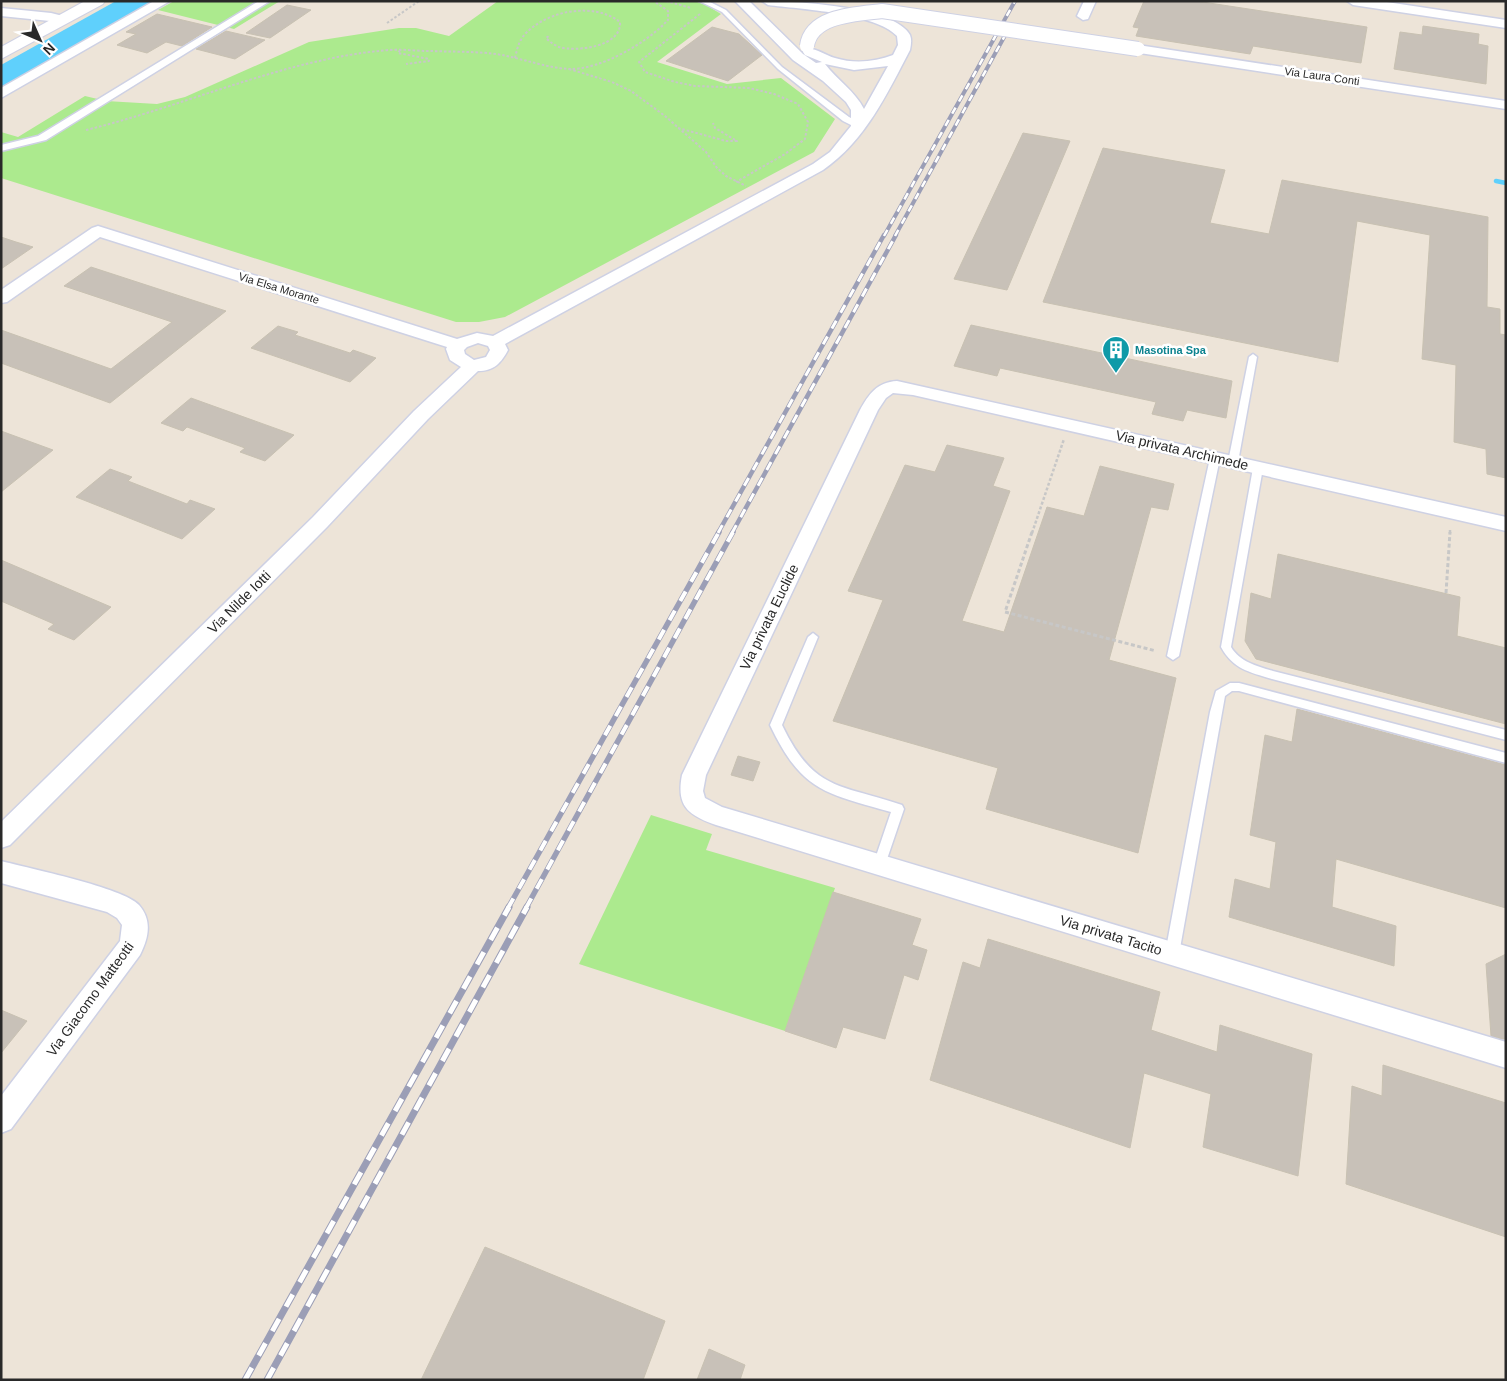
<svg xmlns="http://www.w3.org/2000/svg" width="1507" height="1381" font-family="Arial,sans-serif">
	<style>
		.green { fill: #acea8e }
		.water { fill: #5fd0fc }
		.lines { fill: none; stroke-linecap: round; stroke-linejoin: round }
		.stream { stroke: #5fd0fc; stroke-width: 4.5 }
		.building { fill: #c8c1b8; stroke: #c8c1b2 }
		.service-casing { stroke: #ced1e4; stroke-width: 3 }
		.pedestrian-casing { stroke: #ced1e4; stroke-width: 3 }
		.minor-casing { stroke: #ced1e4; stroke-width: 3 }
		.secondary-casing { stroke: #ced1e4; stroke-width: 2 }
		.path-far2 { stroke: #c7c7c7; stroke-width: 2; stroke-dasharray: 2.5 2; stroke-linecap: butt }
		.path-far1 { stroke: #c7c7c7; stroke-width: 2.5; stroke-dasharray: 3 2; stroke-linecap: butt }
		.path { stroke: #c7c7c7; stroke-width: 3; stroke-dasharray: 4 2.5; stroke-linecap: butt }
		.service { fill: #fff; fill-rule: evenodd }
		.pedestrian { fill: #fff; fill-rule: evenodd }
		.minor { fill: #fff; fill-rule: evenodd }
		.secondary { fill: #fff; fill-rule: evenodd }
		.rail-far3-casing { stroke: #9b9eb6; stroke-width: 4 }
		.rail-far2-casing { stroke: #9b9eb6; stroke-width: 4.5 }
		.rail-far1-casing { stroke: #9b9eb6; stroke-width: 5.5 }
		.rail-casing { stroke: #9b9eb6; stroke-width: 7 }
		.rail-far3 { stroke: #fff; stroke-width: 2.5; stroke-dasharray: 7; stroke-linecap: butt }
		.rail-far2 { stroke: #fff; stroke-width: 3; stroke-dasharray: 9; stroke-linecap: butt }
		.rail-far1 { stroke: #fff; stroke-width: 4; stroke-dasharray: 11; stroke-linecap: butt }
		.rail { stroke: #fff; stroke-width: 5; stroke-dasharray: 14; stroke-linecap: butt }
		.minor-bridge-casing { stroke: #ced1e4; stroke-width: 16; stroke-linecap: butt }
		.minor-bridge { stroke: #fff; stroke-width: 14 }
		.labels { text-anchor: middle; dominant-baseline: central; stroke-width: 5; stroke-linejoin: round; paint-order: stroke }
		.far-street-label { font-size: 11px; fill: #292929; stroke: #fff }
		.far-culture-label { font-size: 11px; font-weight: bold; fill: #0d838f; stroke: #fff; text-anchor: start }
		.street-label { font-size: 14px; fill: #292929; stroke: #fff }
	</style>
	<rect width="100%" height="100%" fill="#ede4d8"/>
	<path class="green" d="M174,1H280L234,29L158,10Z
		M498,1H694L706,5L721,14L657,62L727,84L781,78L835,119L814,152L505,317L479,322H456L1,178V132L18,137L85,96L106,101L157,104L185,97L309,42L399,28H416L449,36Z
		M651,815L712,834L706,850L835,888L785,1031L579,964Z"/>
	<path class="water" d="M116,1H154L1,88V65Z"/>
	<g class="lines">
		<path class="stream" d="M1496,181L1506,183"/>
	</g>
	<path class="building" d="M1144,1H1196L1367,27L1361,63L1253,46L1250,54L1136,36L1139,28L1133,27Z
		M287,5L311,10L270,38L246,33Z
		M157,14L212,27L182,46L166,42L147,53L117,45L136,34L126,32Z
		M1423,26L1479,34L1478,44L1488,46L1486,84L1394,69L1400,32L1422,35Z
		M712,27L739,34L762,55L728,81L666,61Z
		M226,31L265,40L235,59L196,49Z
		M1023,133L1070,141L1007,290L954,279Z
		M1103,148L1225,170L1210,223L1269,234L1282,180L1488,217L1487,307L1500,309V334L1506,335V478L1487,474L1486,449L1454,442L1456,365L1422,359L1430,235L1357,221L1338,362L1043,302Z
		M1,237L16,242L33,247L1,269Z
		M91,267L226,311L110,403L1,363V330L111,369L172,322L64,286Z
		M971,325L1232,381L1226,418L1187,410L1183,421L1152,414L1156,402L1000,368L997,376L954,366Z
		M278,326L298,332L295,335L350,353L353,350L376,358L350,382L251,348Z
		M191,398L294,435L265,461L240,452L245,448L187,427L183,431L161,423Z
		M1,431L53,450L1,492Z
		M947,445L1004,458L993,486L1010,491L962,621L1004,632L1047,507L1084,516L1100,466L1174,484L1168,510L1151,507L1109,660L1176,678L1138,853L986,809L998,768L833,721L883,600L848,591L905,465L935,472Z
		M110,469L132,477L128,481L187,504L190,500L215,509L182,539L76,497Z
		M1278,554L1460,597L1457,636L1506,648V724L1256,659L1245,641L1251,593L1271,599Z
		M1,560L111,607L74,640L48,629L54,624L1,601Z
		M1297,709L1506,765V908L1336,859L1332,907L1396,926L1394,966L1229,917L1235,879L1270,889L1276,842L1250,835L1265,735L1292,742Z
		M738,756L760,762L753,781L731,775Z
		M833,892L921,919L912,945L927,950L918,980L904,975L885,1039L843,1027L836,1048L785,1031Z
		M988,939L1160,992L1151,1030L1217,1052L1220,1025L1312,1054L1298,1176L1203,1147L1211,1094L1144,1073L1130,1148L930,1080L963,962L980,968Z
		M1506,954V1039H1502L1491,1036L1486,964Z
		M1,1010L27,1021L1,1053Z
		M1383,1065L1506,1103V1237L1346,1184L1352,1086L1382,1096Z
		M485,1247L665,1321L643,1380H421Z
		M709,1349L745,1365L740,1380H697Z"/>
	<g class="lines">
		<defs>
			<path id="service" d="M699,1H708L726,10L782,67L849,117L861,123V127H855L843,121L778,69L722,12Z
				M1253,354L1257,357L1238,462L1233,465L1228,462L1249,357Z
				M1215,455L1220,458L1179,656L1173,660L1167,656L1210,458Z
				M1258,465L1263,468L1231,647C1240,662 1257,666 1273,671L1506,730V740L1272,679C1249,672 1233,669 1221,647L1253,468Z
				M813,633L818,637L782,725C814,792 841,784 902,805L904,809L885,865L883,869L879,870L875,869L873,865L891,812C825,793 802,792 770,725L808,637Z
				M1230,683H1239L1506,753V763L1239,691H1232L1225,696L1179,954L1177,958L1172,960L1167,958L1165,954L1210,712L1216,691Z"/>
			<path id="pedestrian" d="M259,1H270L46,140L1,151V145L38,136Z"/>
			<path id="minor" d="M154,1H170L1,98V88Z
				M735,1H749L803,54L816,63L822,62L805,55L803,52L805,49C815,47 825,55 835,58C854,64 875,62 893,55L898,45L897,36C876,13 799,9 768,5L762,1C792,1 895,6 910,35C912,40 911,45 910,50C887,94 865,141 823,170L505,344L508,350C501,363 494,371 478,371L428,419L327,527L10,845L1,848V822L313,517L414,411L461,367L450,360L446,349L447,347L100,237L7,302L1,303V290L92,228L98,226L457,339L477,333L493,336L813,164L830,152L851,126V110L846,102L823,81L793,60ZM825,64L854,70L888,66L864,109C855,91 837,80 825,64ZM478,343L488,346L490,350L486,357L474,360L465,354L464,350L467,347Z
				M1084,1H1096L1088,19L1083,20L1077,16Z
				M1347,1H1380L1506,20V28L1353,5Z
				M1,8L51,13L67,17L69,20L62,24L50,21L1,16Z
				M1138,45L1506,101V109L1133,52L1131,49L1133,46Z
				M897,381L1506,517V531L913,395L893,393L886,398L878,410L706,775L703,791L705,798L722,807L1506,1042V1068L716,825C688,815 676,806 682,775L860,410C869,394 877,382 897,381Z
				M1,861C28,868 124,888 139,905C153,921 148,939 140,955L11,1129L1,1133V1096L120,941L122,925L117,918L107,912L1,883Z"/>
			<path id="secondary" d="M85,1H105L103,4L1,59V47Z"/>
		</defs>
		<use href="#service" class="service-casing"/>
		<use href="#pedestrian" class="pedestrian-casing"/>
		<use href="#minor" class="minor-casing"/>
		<use href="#secondary" class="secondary-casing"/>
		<path class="path-far2" d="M666,1L691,8
			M700,14L639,62L645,72L675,82L695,86L749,88L774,94L798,104L808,122L805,139L785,154L736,182
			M387,23L419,1
			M400,50L398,53L429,59V61L406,64
			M515,58C517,49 519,40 526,33C549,10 594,2 620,22C622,47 576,52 559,47C554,45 550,42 546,38L549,36
			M569,69L612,82L631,91L665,116L706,152L717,168L726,176L746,186
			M678,128L726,141H737L715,128L713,123
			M86,130C186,106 286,58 389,50C402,49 417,51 430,51C454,52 478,51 502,55C523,59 548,68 569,69C600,70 647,43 668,20V11L654,1"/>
		<path class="path-far1" d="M1032,533L1064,439
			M1450,533V529"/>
		<path class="path" d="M1032,532L1005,612L1156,651
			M1446,593L1450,532"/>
		<use href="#service" class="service"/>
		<use href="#pedestrian" class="pedestrian"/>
		<use href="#minor" class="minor"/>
		<use href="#secondary" class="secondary"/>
		<defs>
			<path id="rail-far3" d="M884,236L1015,1
				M895,236L1008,30"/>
			<path id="rail-far2" d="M718,533L884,235
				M732,533L896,235"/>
			<path id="rail-far1" d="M508,908L719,532
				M526,908L733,532"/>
			<path id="rail" d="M245,1380L509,907
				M267,1380L527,907"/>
		</defs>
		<use href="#rail-far3" class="rail-far3-casing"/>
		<use href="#rail-far2" class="rail-far2-casing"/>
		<use href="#rail-far1" class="rail-far1-casing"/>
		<use href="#rail" class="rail-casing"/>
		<use href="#rail-far3" class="rail-far3"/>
		<use href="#rail-far2" class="rail-far2"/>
		<use href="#rail-far1" class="rail-far1"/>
		<use href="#rail" class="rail"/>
		<defs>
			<path id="minor-bridge" d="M807,46C811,15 857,14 882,11L1138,49"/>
		</defs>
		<use href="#minor-bridge" class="minor-bridge-casing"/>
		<use href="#minor-bridge" class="minor-bridge"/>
	</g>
	<defs>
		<symbol id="building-pin" viewBox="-11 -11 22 30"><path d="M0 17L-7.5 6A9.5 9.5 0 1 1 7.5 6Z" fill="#0f9aa8" stroke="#fff"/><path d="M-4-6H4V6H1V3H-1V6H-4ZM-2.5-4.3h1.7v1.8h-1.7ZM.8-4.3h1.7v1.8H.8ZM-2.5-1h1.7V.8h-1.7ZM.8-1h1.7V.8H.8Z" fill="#fff"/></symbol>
	</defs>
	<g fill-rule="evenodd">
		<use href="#building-pin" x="1100" y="334" width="32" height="43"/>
	</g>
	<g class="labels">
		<g class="far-street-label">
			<text transform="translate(1322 76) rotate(8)">Via Laura Conti</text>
			<text transform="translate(279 288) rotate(17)">Via Elsa Morante</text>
		</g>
		<g class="far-culture-label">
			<text x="1135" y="350">Masotina Spa</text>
		</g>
		<g class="street-label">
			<text transform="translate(1182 450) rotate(13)">Via privata Archimede</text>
			<text transform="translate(239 602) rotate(-45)">Via Nilde Iotti</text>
			<text transform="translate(769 617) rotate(-64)">Via privata Euclide</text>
			<text transform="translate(1111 935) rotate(17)">Via privata Tacito</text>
			<text transform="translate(90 999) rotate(-54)">Via Giacomo Matteotti</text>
		</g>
	</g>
	<rect width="1507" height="1381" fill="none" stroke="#292929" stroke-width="5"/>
	<g transform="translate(40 40) rotate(135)" stroke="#ffffff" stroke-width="4" paint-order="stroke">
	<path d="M0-4L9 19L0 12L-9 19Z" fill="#292929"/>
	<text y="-8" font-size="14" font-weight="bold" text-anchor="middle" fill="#292929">N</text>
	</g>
</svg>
